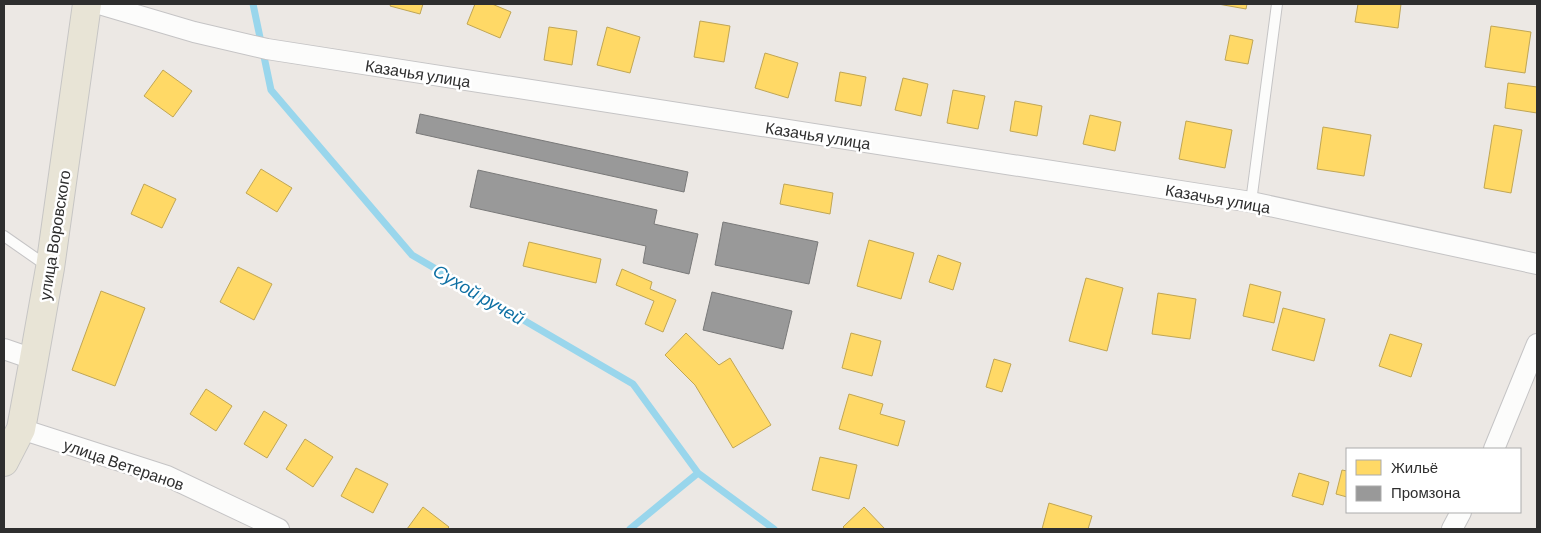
<svg xmlns="http://www.w3.org/2000/svg" width="1541" height="533" font-family="Barlow,sans-serif">
	<style>
		.homes { fill: #ffd966; stroke: #c0a655 }
		.industry { fill: #999; stroke: #797979 }
		.lines { fill: none; stroke-linecap: round; stroke-linejoin: round }
		.stream { stroke: #99d6ec; stroke-width: 7 }
		.service-casing { stroke: #c5c4c5; stroke-width: 12 }
		.minor-casing { stroke: #c5c4c5; stroke-width: 22 }
		.primary-casing { stroke: #c6c5c4; stroke-width: 30 }
		.service { stroke: #fcfcfb; stroke-width: 10 }
		.minor { stroke: #fcfcfb; stroke-width: 20 }
		.primary { stroke: #e8e4d6; stroke-width: 28 }
		.labels { text-anchor: middle; dominant-baseline: central; stroke-width: 5; stroke-linejoin: round; paint-order: stroke }
		.street-label { font-size: 16px; fill: #2e2e2e; stroke: #fff }
		.water-label { font-size: 18px; font-style: italic; fill: #0d6fa3; stroke: #fff }
	</style>
	<rect width="100%" height="100%" fill="#ece8e4"/>
	<path class="homes" d="M391,4H423L420,14L390,6Z
		M475,4H492L511,12L500,38L467,24Z
		M1218,4H1247L1246,9Z
		M1358,4H1401L1398,28L1355,22Z
		M700,21L730,26L724,62L694,57Z
		M1491,26L1531,32L1525,73L1485,67Z
		M549,27L577,31L572,65L544,60Z
		M607,27L640,37L630,73L597,65Z
		M1230,35L1253,40L1248,64L1225,60Z
		M765,53L798,63L788,98L755,88Z
		M163,70L192,91L173,117L144,96Z
		M840,72L866,77L861,106L835,101Z
		M903,78L928,84L921,116L895,110Z
		M1508,83L1537,87V113L1505,108Z
		M953,90L985,96L978,129L947,123Z
		M1015,101L1042,106L1037,136L1010,131Z
		M1090,115L1121,122L1115,151L1083,144Z
		M1186,121L1232,130L1225,168L1179,159Z
		M1494,125L1522,130L1511,193L1484,188Z
		M1323,127L1371,135L1364,176L1317,169Z
		M261,169L292,188L277,212L246,193Z
		M144,184L176,199L162,228L131,214Z
		M784,184L833,193L830,214L780,204Z
		M869,240L914,253L901,299L857,286Z
		M529,242L601,259L596,283L523,266Z
		M938,255L961,263L953,290L929,282Z
		M238,267L272,284L254,320L220,302Z
		M622,269L652,282L650,289L676,300L663,332L645,324L654,301L616,285Z
		M1086,278L1123,288L1107,351L1069,341Z
		M1250,284L1281,292L1274,323L1243,316Z
		M101,291L145,308L115,386L72,370Z
		M1158,293L1196,299L1190,339L1152,334Z
		M1283,308L1325,319L1314,361L1272,350Z
		M686,333L719,365L730,358L771,425L733,448L695,385L665,355Z
		M851,333L881,341L872,376L842,368Z
		M1390,334L1422,344L1411,377L1379,366Z
		M994,359L1011,364L1002,392L986,387Z
		M206,389L232,406L216,431L190,414Z
		M849,394L883,404L880,414L905,421L898,446L839,429Z
		M264,411L287,425L267,458L244,444Z
		M305,439L333,457L313,487L286,469Z
		M820,457L857,465L849,499L812,490Z
		M356,468L388,484L373,513L341,496Z
		M1342,470L1347,471V497L1336,494Z
		M1299,473L1329,482L1323,505L1292,496Z
		M1049,503L1092,516L1088,529H1042Z
		M423,507L449,527L447,529H407Z
		M864,507L885,529H845L843,527Z"/>
	<path class="industry" d="M420,114L688,172L684,192L416,133Z
		M478,170L657,210L654,224L698,234L689,274L643,263L646,246L470,207Z
		M723,222L818,242L809,284L715,265Z
		M712,292L792,311L783,349L703,330Z"/>
	<g class="lines">
		<path class="stream" d="M253,4L271,90L412,255L633,384L698,473L774,529
			M630,529L698,473"/>
		<defs>
			<path id="service" d="M1251,202L1277,4
				M4,236L47,266"/>
			<path id="minor" d="M99,4L194,32L267,49L1251,202L1537,264
				M4,349L33,359
				M21,429L167,476L279,529
				M1494,449L1537,344
				M1452,529L1461,512"/>
			<path id="primary" d="M4,462L21,429L33,364L50,268L87,4"/>
		</defs>
		<use href="#service" class="service-casing"/>
		<use href="#minor" class="minor-casing"/>
		<use href="#primary" class="primary-casing"/>
		<use href="#service" class="service"/>
		<use href="#minor" class="minor"/>
		<use href="#primary" class="primary"/>
	</g>
	<g class="labels">
		<g class="street-label">
			<text transform="translate(418 73) rotate(9)">Казачья улица</text>
			<text transform="translate(818 135) rotate(9)">Казачья улица</text>
			<text transform="translate(1218 198) rotate(10)">Казачья улица</text>
			<text transform="translate(54 235) rotate(-81)">улица Воровского</text>
			<text transform="translate(124 464) rotate(19)">улица Ветеранов</text>
		</g>
		<g class="water-label">
			<text transform="translate(479 294) rotate(30)">Сухой ручей</text>
		</g>
	</g>
	<rect width="1541" height="533" fill="none" stroke="#2e2e2e" stroke-width="10"/>
	<rect x="1346" y="448" width="175" height="65" fill="#ffffff" stroke="#ababab"/>
	<rect x="1356" y="460" width="25" height="15" fill="#ffd966" stroke="#ababab"/>
	<text x="1391" y="473" font-size="15" fill="#2e2e2e">Жильё</text>
	<rect x="1356" y="486" width="25" height="15" fill="#999999" stroke="#ababab"/>
	<text x="1391" y="498" font-size="15" fill="#2e2e2e">Промзона</text>
</svg>
